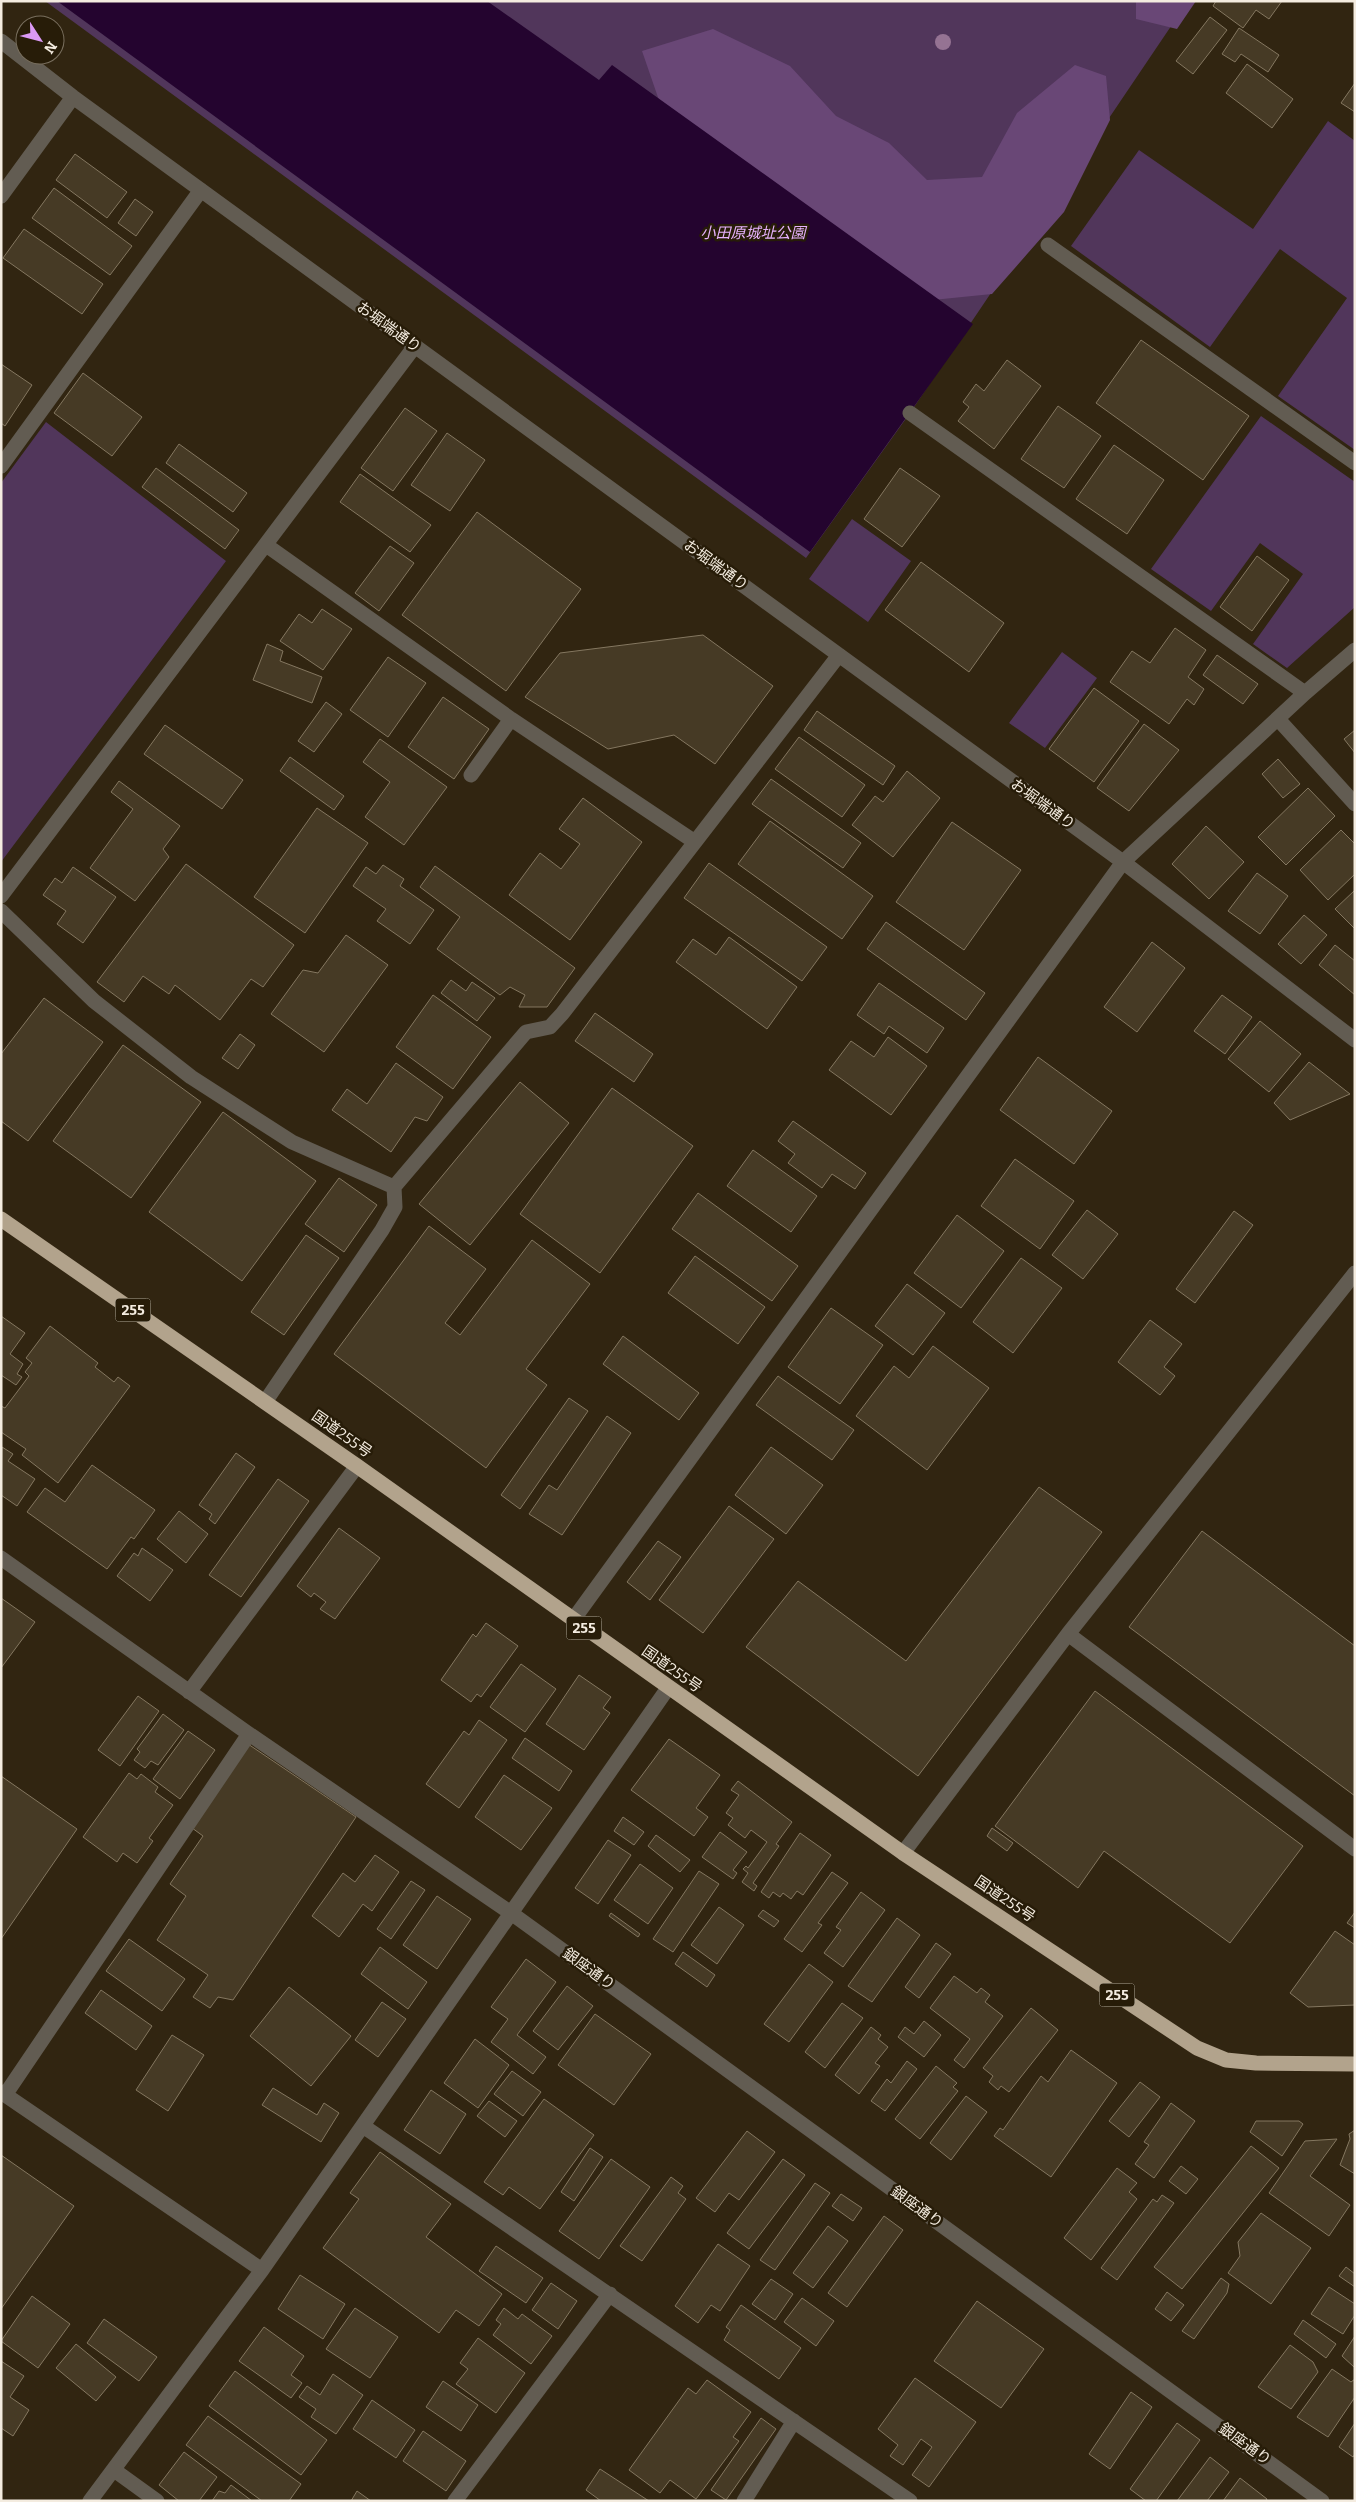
<svg xmlns="http://www.w3.org/2000/svg" width="1356" height="2502" font-family="Bitter,'Noto Sans JP',serif">
	<style>
		.green { fill: #51365b }
		.forest { fill: #694776 }
		.water { fill: #24042f }
		.building { fill: #463a25; stroke: #847760 }
		.lines { fill: none; stroke-linecap: round; stroke-linejoin: round }
		.minor { stroke: #625c52; stroke-width: 15 }
		.highway { stroke: #b2a38c; stroke-width: 15 }
		.tree { fill: #957393 }
		.labels { text-anchor: middle; dominant-baseline: central; stroke-width: 5; stroke-linejoin: round; paint-order: stroke }
		.shield { fill: #271c08; stroke: #b6ae9f; stroke-width: 1 }
		.shield-label { font-size: 14px; font-weight: bold; fill: #f4ece0 }
		.park-label { font-size: 15px; font-style: italic; fill: #e7b2fd; stroke: #271c08 }
		.street-label { font-size: 15px; fill: #f4ece0; stroke: #271c08 }
	</style>
	<rect width="100%" height="100%" fill="#312511"/>
	<path class="green" d="M45,1H1188L910,413L806,558Z
		M1328,121L1355,141V450L1278,396L1347,298L1280,249L1210,347L1071,246L1139,150L1253,229Z
		M1261,416L1355,482V607L1287,668L1253,644L1303,574L1260,543L1211,611L1151,569Z
		M46,422L226,561L1,862V483Z
		M852,519L911,561L868,622L809,579Z
		M1062,652L1097,678L1045,748L1009,723Z"/>
	<path class="forest" d="M1136,1H1196L1177,29L1136,19Z
		M713,29L790,66L836,116L889,143L927,180L982,177L1017,113L1075,65L1106,76L1110,120L1064,212L992,294L863,307L691,193L642,51Z"/>
	<path class="water" d="M57,1H487L599,80L612,65L973,324L810,552Z"/>
	<path class="building" d="M1216,1H1282L1269,19L1256,10L1243,28L1213,6Z
		M1210,17L1227,30L1193,74L1176,61Z
		M1239,28L1279,55L1268,72L1241,54L1235,62L1222,54Z
		M1247,64L1293,99L1272,128L1226,93Z
		M1355,83V112L1341,103Z
		M75,154L127,192L107,218L56,180Z
		M54,188L132,246L110,275L32,218Z
		M135,199L153,212L136,236L118,223Z
		M24,229L103,284L82,314L3,258Z
		M1141,340L1249,416L1203,480L1096,403Z
		M1007,360L1041,386L994,449L958,421L969,407L963,402L976,384L984,391Z
		M1,364L32,385L5,426L1,423Z
		M83,373L142,417L112,456L54,413Z
		M1058,406L1101,436L1064,488L1021,459Z
		M405,408L437,431L393,491L361,468Z
		M447,433L485,460L450,511L411,485Z
		M179,444L247,493L233,512L166,463Z
		M1114,445L1164,480L1127,534L1076,499Z
		M156,468L239,530L225,549L142,487Z
		M900,468L940,496L902,547L864,519Z
		M360,474L431,525L410,552L340,502Z
		M477,512L581,589L506,691L402,615Z
		M390,546L414,563L379,611L355,593Z
		M1257,556L1289,580L1252,631L1220,607Z
		M921,562L1004,623L969,672L885,610Z
		M322,609L352,629L323,670L280,641L299,614L312,623Z
		M1175,628L1206,650L1188,677L1204,689L1194,705L1187,699L1169,724L1110,682L1132,651L1150,663Z
		M703,635L773,686L715,764L674,735L608,749L525,697L560,653Z
		M267,644L283,651L280,661L322,677L312,703L253,680Z
		M1217,655L1258,684L1243,704L1203,675Z
		M388,657L426,683L388,737L350,710Z
		M1094,688L1139,721L1094,782L1049,749Z
		M443,697L489,729L454,779L408,747Z
		M326,702L342,714L314,752L298,741Z
		M817,711L895,766L883,785L804,730Z
		M1144,724L1179,750L1129,811L1097,788Z
		M165,725L243,780L222,809L144,754Z
		M1355,730V753L1344,739Z
		M799,737L865,785L842,817L775,769Z
		M380,739L447,787L404,845L365,817L390,782L363,762Z
		M290,757L344,796L334,810L280,771Z
		M1278,759L1300,784L1283,798L1262,774Z
		M907,771L940,798L893,857L852,825L875,796L883,802Z
		M771,779L861,843L843,868L752,804Z
		M119,781L180,826L163,849L169,857L135,901L90,868L133,809L111,792Z
		M1308,788L1335,816L1286,865L1258,837Z
		M583,798L642,842L570,940L509,895L540,853L561,869L580,844L559,829Z
		M317,808L368,843L305,933L254,897Z
		M770,821L873,896L842,939L738,864Z
		M952,822L1021,870L964,950L896,902Z
		M1206,826L1244,862L1209,899L1172,864Z
		M1341,830L1355,844V874L1328,900L1300,870Z
		M709,863L827,947L802,981L684,898Z
		M186,864L294,945L263,987L251,979L220,1020L175,985L169,994L143,976L124,1002L97,982Z
		M383,865L404,879L400,886L434,910L410,944L377,921L386,909L353,886L366,867L376,874Z
		M435,866L575,968L547,1007H519L525,995L510,987L500,995L437,949L460,917L420,887Z
		M73,867L116,897L83,943L57,924L66,911L43,895L55,878L62,883Z
		M1257,873L1288,896L1260,934L1228,911Z
		M1355,890V929L1335,909Z
		M1304,915L1327,935L1301,964L1278,944Z
		M886,922L985,993L966,1020L867,949Z
		M346,935L388,965L324,1052L271,1014L303,970L318,973Z
		M729,937L797,987L767,1029L676,962L693,939L716,955Z
		M1152,942L1185,968L1137,1032L1104,1007Z
		M1335,945L1355,961V995L1319,965Z
		M451,980L466,991L472,982L495,998L477,1021L441,993Z
		M879,983L944,1028L927,1053L889,1026L884,1034L857,1015Z
		M433,995L491,1037L453,1089L396,1047Z
		M1222,995L1252,1017L1225,1054L1194,1031Z
		M44,998L103,1042L28,1141L1,1121V1054Z
		M595,1013L653,1054L634,1082L575,1041Z
		M1260,1021L1301,1054L1269,1092L1228,1059Z
		M240,1034L255,1045L238,1069L222,1058Z
		M888,1037L927,1066L891,1115L829,1070L851,1041L874,1057Z
		M123,1045L201,1102L131,1198L53,1141Z
		M1038,1057L1112,1111L1074,1164L1000,1110Z
		M1309,1062L1350,1094L1290,1120L1274,1103Z
		M396,1063L443,1097L427,1121L415,1117L391,1152L332,1110L347,1089L367,1104Z
		M520,1082L569,1123L470,1245L419,1204Z
		M612,1088L693,1146L600,1273L520,1214Z
		M223,1112L316,1181L242,1281L149,1212Z
		M793,1121L866,1173L855,1189L832,1174L822,1188L788,1163L795,1154L778,1141Z
		M753,1150L817,1196L791,1232L727,1186Z
		M1015,1159L1074,1201L1040,1249L981,1206Z
		M339,1178L377,1205L344,1252L305,1224Z
		M698,1193L798,1266L772,1301L672,1229Z
		M1087,1210L1118,1234L1083,1279L1052,1255Z
		M1234,1211L1253,1225L1195,1303L1176,1289Z
		M957,1215L1004,1251L961,1308L914,1273Z
		M429,1226L486,1269L445,1323L460,1335L532,1240L590,1284L526,1369L547,1385L486,1468L334,1354Z
		M306,1235L339,1258L284,1335L251,1312Z
		M695,1256L765,1307L738,1344L668,1293Z
		M1021,1258L1062,1288L1013,1353L973,1322Z
		M907,1284L945,1313L913,1355L875,1326Z
		M831,1308L883,1345L840,1404L788,1367Z
		M1,1316L25,1333L10,1354L23,1364L17,1374L22,1377L16,1385L1,1375Z
		M1150,1320L1182,1344L1164,1367L1175,1376L1160,1395L1118,1362Z
		M50,1326L98,1363L95,1367L114,1382L118,1377L130,1386L58,1483L22,1455L26,1449L1,1432V1406L5,1408L29,1376L25,1372L32,1363L26,1358Z
		M623,1336L699,1393L679,1420L603,1364Z
		M933,1346L989,1388L927,1470L856,1416L894,1366L909,1378Z
		M778,1376L854,1430L832,1460L756,1405Z
		M569,1398L588,1411L520,1509L501,1495Z
		M607,1416L631,1433L562,1535L529,1514L549,1485L557,1490Z
		M2,1447L13,1454L8,1461L35,1479L17,1506L1,1495Z
		M771,1447L823,1485L786,1534L735,1495Z
		M236,1453L255,1467L215,1524L209,1519L212,1514L199,1505Z
		M92,1465L155,1510L134,1539L131,1537L107,1569L27,1512L45,1488L65,1502Z
		M278,1479L309,1501L241,1597L209,1575Z
		M1039,1487L1102,1532L918,1776L746,1647L798,1581L906,1661Z
		M729,1506L774,1539L703,1633L659,1600Z
		M179,1511L208,1534L186,1563L157,1539Z
		M339,1528L380,1558L335,1619L320,1609L326,1602L314,1593L311,1597L297,1586Z
		M1202,1531L1355,1646V1796L1129,1627Z
		M658,1541L681,1557L650,1600L627,1582Z
		M142,1548L173,1570L150,1601L117,1576L134,1553L138,1556Z
		M1,1598L35,1622L1,1668Z
		M486,1623L518,1646L481,1697L477,1694L471,1702L441,1680L473,1634L476,1637Z
		M521,1664L556,1689L525,1732L490,1707Z
		M579,1675L611,1697L603,1708L610,1713L584,1750L546,1724Z
		M1095,1691L1303,1846L1230,1943L1104,1851L1078,1888L995,1826Z
		M138,1696L159,1711L120,1766L98,1750Z
		M163,1714L184,1730L158,1765L151,1761L145,1768L134,1760L140,1752L137,1749Z
		M479,1720L507,1740L459,1808L426,1784L464,1731L469,1735Z
		M188,1731L215,1750L180,1799L153,1779Z
		M525,1738L572,1771L559,1791L512,1758Z
		M669,1739L720,1775L696,1808L708,1817L694,1836L631,1790Z
		M245,1742L356,1817L233,2000L218,1997L210,2008L193,1997L208,1975L157,1940L186,1896L170,1884L203,1836L188,1825Z
		M129,1773L137,1779L141,1774L158,1787L155,1792L173,1805L149,1838L153,1841L137,1863L123,1853L117,1862L83,1837Z
		M504,1775L552,1808L521,1850L475,1817Z
		M1,1776L77,1829L1,1939Z
		M738,1781L792,1822L776,1844L779,1846L753,1883L757,1886L754,1891L742,1882L748,1873L743,1869L746,1866L748,1868L767,1842L751,1830L745,1838L728,1825L733,1818L726,1813L739,1795L731,1790Z
		M623,1817L644,1832L634,1845L614,1831Z
		M992,1828L1013,1843L1007,1851L987,1836Z
		M720,1832L747,1852L733,1870L737,1873L733,1879L702,1857Z
		M800,1833L831,1855L803,1895L797,1891L791,1899L783,1893L780,1897L773,1892L769,1898L761,1892Z
		M656,1835L690,1860L680,1872L648,1846Z
		M608,1840L631,1855L598,1904L575,1888Z
		M375,1855L399,1872L372,1911L363,1904L339,1937L312,1916L343,1873L355,1882Z
		M640,1864L673,1888L648,1924L614,1900Z
		M699,1871L719,1884L673,1952L653,1939Z
		M832,1872L848,1883L818,1923L822,1925L802,1952L784,1939Z
		M411,1881L425,1890L391,1939L377,1929Z
		M861,1892L885,1910L843,1967L824,1953L841,1930L836,1927Z
		M437,1896L471,1919L437,1969L403,1945Z
		M719,1907L744,1925L717,1964L691,1945Z
		M763,1910L779,1921L774,1927L758,1916Z
		M1355,1912V1928L1347,1923Z
		M611,1913L640,1934L638,1937L609,1916Z
		M897,1918L920,1935L872,2002L848,1986Z
		M1335,1931L1355,1945V2005L1308,2007L1290,1993Z
		M129,1939L185,1979L162,2011L106,1971Z
		M936,1943L951,1954L919,1998L905,1987Z
		M380,1947L427,1982L408,2009L361,1974Z
		M683,1952L715,1975L707,1987L675,1964Z
		M526,1959L556,1982L517,2035L546,2057L533,2074L491,2042L508,2019L491,2007Z
		M809,1964L833,1982L789,2042L764,2024Z
		M954,1976L977,1993L981,1988L990,1995L985,2002L1003,2016L964,2068L954,2060L970,2039L930,2008Z
		M567,1986L593,2006L558,2050L533,2031Z
		M289,1987L351,2036L311,2086L250,2036Z
		M101,1990L152,2026L136,2050L85,2013Z
		M382,2002L406,2019L378,2057L355,2040Z
		M842,2003L863,2018L825,2068L805,2052Z
		M1031,2008L1058,2030L1009,2092L1001,2086L998,2090L989,2082L993,2076L983,2068Z
		M595,2014L651,2054L614,2105L558,2065Z
		M924,2021L941,2035L924,2057L898,2037L905,2027L914,2034Z
		M871,2027L881,2035L878,2039L888,2047L875,2063L880,2066L859,2094L835,2075Z
		M172,2035L204,2055L168,2111L136,2090Z
		M475,2039L509,2065L478,2108L444,2083Z
		M1071,2050L1117,2083L1051,2177L994,2136L1000,2128L1003,2130L1041,2076L1048,2082Z
		M907,2061L917,2069L885,2111L871,2101L887,2079L891,2083Z
		M936,2066L957,2083L953,2087L958,2091L920,2139L895,2119Z
		M512,2071L541,2092L523,2116L494,2094Z
		M1140,2082L1160,2097L1129,2137L1109,2121Z
		M273,2088L317,2115L324,2103L339,2113L321,2142L262,2105Z
		M431,2090L466,2114L440,2154L404,2130Z
		M966,2096L987,2112L951,2160L930,2143Z
		M544,2099L594,2135L540,2209L509,2187L503,2195L484,2182Z
		M489,2101L517,2121L505,2137L477,2116Z
		M1171,2103L1195,2121L1154,2178L1135,2164L1149,2145L1144,2142Z
		M1256,2121H1299L1303,2124L1282,2156L1250,2132Z
		M1355,2130V2174L1340,2165L1350,2139L1349,2134Z
		M747,2131L775,2152L739,2200L729,2193L715,2212L696,2198Z
		M1337,2139L1310,2176L1350,2205L1329,2236L1269,2193L1305,2141Z
		M1251,2146L1279,2168L1182,2289L1154,2267Z
		M590,2148L603,2157L574,2201L561,2192Z
		M380,2152L451,2204L426,2237L502,2294L479,2326L456,2310L439,2333L323,2248L359,2199L350,2193Z
		M1,2155L74,2206L1,2309Z
		M611,2159L650,2187L599,2259L559,2231Z
		M783,2159L805,2175L749,2249L727,2233Z
		M1181,2166L1198,2179L1186,2194L1169,2181Z
		M1117,2168L1137,2183L1129,2192L1137,2199L1091,2260L1064,2238Z
		M671,2177L683,2186L678,2193L686,2199L642,2261L620,2246Z
		M815,2183L830,2193L775,2270L760,2260Z
		M841,2194L862,2208L853,2221L832,2206Z
		M1162,2195L1174,2203L1117,2280L1101,2268L1153,2199L1157,2202Z
		M1261,2213L1311,2248L1271,2304L1228,2273L1240,2256L1238,2242Z
		M884,2216L903,2230L847,2307L828,2293Z
		M828,2226L848,2241L813,2288L793,2273Z
		M718,2244L750,2266L720,2311L711,2305L698,2323L675,2306Z
		M496,2246L543,2278L526,2303L479,2271Z
		M1346,2267L1355,2274V2287L1339,2276Z
		M300,2275L345,2304L323,2339L278,2309Z
		M1221,2278L1229,2284L1227,2293L1194,2339L1182,2331Z
		M771,2279L793,2294L775,2320L752,2304Z
		M551,2283L577,2301L558,2329L532,2310Z
		M1329,2287L1355,2304V2315L1343,2334L1311,2314Z
		M1167,2292L1184,2305L1171,2321L1155,2309Z
		M32,2296L70,2324L38,2368L1,2341Z
		M802,2298L834,2321L816,2346L784,2322Z
		M977,2301L1044,2349L1001,2408L934,2361Z
		M741,2305L801,2348L779,2379L724,2340L730,2330L726,2327Z
		M355,2308L398,2337L370,2378L326,2349Z
		M504,2308L518,2319L522,2314L552,2336L531,2364L493,2335L501,2324L496,2320Z
		M104,2319L157,2357L139,2381L87,2343Z
		M1303,2320L1336,2344L1326,2358L1294,2334Z
		M264,2327L304,2356L291,2375L302,2383L291,2398L239,2361Z
		M1355,2336V2366L1354,2367L1342,2356Z
		M478,2338L525,2373L496,2413L456,2384L468,2369L460,2363Z
		M76,2344L116,2377L96,2401L56,2368Z
		M1290,2345L1313,2362L1318,2372L1291,2409L1258,2387Z
		M1,2361L24,2376L10,2397L29,2410L13,2436L1,2428Z
		M1332,2369L1351,2382L1355,2379V2397L1328,2437L1297,2417Z
		M235,2371L327,2440L301,2475L209,2406Z
		M333,2374L363,2395L336,2434L311,2417L316,2409L299,2397L307,2386L320,2395Z
		M915,2378L976,2422L929,2487L912,2475L932,2447L921,2439L903,2465L890,2456L898,2445L878,2429Z
		M707,2380L751,2412L733,2437L739,2441L696,2499L670,2480L660,2493L629,2470L688,2388L696,2394Z
		M443,2381L478,2405L461,2431L426,2407Z
		M1131,2392L1152,2407L1110,2469L1089,2454Z
		M372,2400L415,2430L396,2458L353,2429Z
		M208,2416L301,2484L289,2501H262L186,2445Z
		M761,2418L776,2429L726,2500L711,2490Z
		M1177,2423L1200,2440L1156,2501H1146L1130,2489Z
		M1355,2423V2454L1353,2457L1339,2447Z
		M423,2431L466,2461L446,2491L403,2461Z
		M184,2452L217,2477L199,2501H179L159,2485Z
		M1210,2457L1229,2472L1207,2501H1177Z
		M600,2469L649,2501H601L586,2490Z
		M1240,2478L1267,2499L1266,2501H1223Z
		M231,2485L252,2501H212L219,2491L225,2493Z
		M357,2491L371,2501H351Z"/>
	<g class="lines">
		<path class="minor" d="M1,41L73,97L1123,862L1355,1040
			M1,196L73,97
			M1048,245L1355,463
			M910,413L1305,693
			M1,466L201,190
			M1278,719L1355,804
			M471,775L511,719
			M695,842L839,655
			M1,896L415,346
			M1,911L94,1001L191,1077L292,1142L394,1187
			M265,1402L382,1230L395,1207L394,1187L526,1032L550,1027L562,1014L695,842L511,719L266,545
			M1,1558L249,1734L511,1913L1322,2501
			M573,1620L1123,862L1305,693L1355,650
			M1068,1634L1355,1849
			M189,1692L357,1466
			M903,1853L1068,1634L1355,1273
			M1,2092L262,2270
			M5,2095L249,1734
			M363,2126L910,2501
			M114,2470L157,2501
			M90,2501L262,2270L668,1688
			M455,2501L610,2294
			M744,2501L794,2421"/>
		<path class="highway" d="M1,1219L357,1466L903,1853L1197,2048L1226,2060L1256,2063L1355,2064"/>
	</g>
	<circle class="tree" cx="943" cy="42" r="8"/>
	<g class="labels">
		<g class="shield">
			<rect x="115.5" y="1298.5" width="35" height="23" rx="4"/>
			<rect x="566.5" y="1616.5" width="35" height="23" rx="4"/>
			<rect x="1099.5" y="1983.5" width="35" height="23" rx="4"/>
		</g>
		<g class="shield-label">
			<text x="133" y="1310">255</text>
			<text x="584" y="1628">255</text>
			<text x="1117" y="1995">255</text>
		</g>
		<g class="park-label">
			<text x="753" y="233">小田原城址公園</text>
		</g>
		<g class="street-label">
			<text transform="translate(389 327) rotate(36)">お堀端通り</text>
			<text transform="translate(716 565) rotate(36)">お堀端通り</text>
			<text transform="translate(1043 804) rotate(36)">お堀端通り</text>
			<text transform="translate(342 1434) rotate(35)">国道255号</text>
			<text transform="translate(672 1669) rotate(35)">国道255号</text>
			<text transform="translate(1005 1899) rotate(34)">国道255号</text>
			<text transform="translate(589 1969) rotate(36)">銀座通り</text>
			<text transform="translate(917 2207) rotate(36)">銀座通り</text>
			<text transform="translate(1245 2444) rotate(36)">銀座通り</text>
		</g>
	</g>
	<rect width="1356" height="2502" fill="none" stroke="#f4ece0" stroke-width="5"/>
	<g transform="translate(40 40) rotate(126)"><circle r="24" fill="#271c08" stroke="#796f5e"/>
	<path d="M0-4L9 19L0 12L-9 19Z" fill="#db99f5"/>
	<text y="-8" font-size="14" font-weight="bold" text-anchor="middle" fill="#f4ece0">N</text>
	</g>
</svg>
